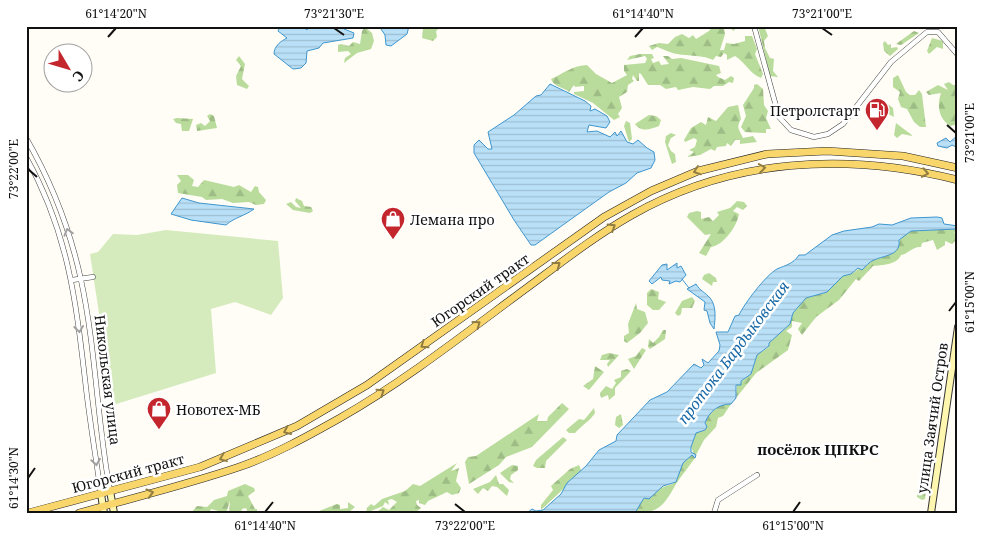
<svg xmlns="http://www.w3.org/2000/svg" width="984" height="539" font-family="'Noto Serif',serif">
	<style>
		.green { fill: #d5ebbd }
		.forest { fill: url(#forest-firs) }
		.water { fill: url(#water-rules); stroke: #3f96cf }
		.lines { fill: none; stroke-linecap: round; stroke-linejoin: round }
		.stream { stroke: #3f96cf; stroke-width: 1 }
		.street-casing { stroke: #444; stroke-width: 5.5 }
		.secondary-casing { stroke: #333; stroke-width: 8 }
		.primary-casing { stroke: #222; stroke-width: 8 }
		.street { stroke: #fff; stroke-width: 4.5 }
		.secondary { stroke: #fff6b0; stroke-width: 6 }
		.primary { stroke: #f9d66b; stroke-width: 7 }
		.oneway { stroke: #917d42 }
		.oneway2 { stroke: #a0a0a0 }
		.ticks { fill: none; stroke: #111; stroke-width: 2 }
		.labels { text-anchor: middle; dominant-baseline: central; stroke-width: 5; stroke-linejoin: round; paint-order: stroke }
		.poi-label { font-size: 14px; fill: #111; stroke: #fff; text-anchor: start }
		.street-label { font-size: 14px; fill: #111; stroke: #fff }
		.water-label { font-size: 15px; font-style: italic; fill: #1768a6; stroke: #fff }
		.neighbourhood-label { font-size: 15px; font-weight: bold; fill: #111; stroke: #fff }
		.neatline { fill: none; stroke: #111; stroke-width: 2 }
		.ticks-label { font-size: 12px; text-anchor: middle; fill: #111 }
	</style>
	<defs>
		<pattern id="forest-firs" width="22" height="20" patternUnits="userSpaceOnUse" patternTransform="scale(1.25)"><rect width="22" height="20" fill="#b9dc9c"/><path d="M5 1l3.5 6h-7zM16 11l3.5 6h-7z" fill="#9ebc85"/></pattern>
		<pattern id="water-rules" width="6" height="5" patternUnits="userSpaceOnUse" patternTransform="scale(1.25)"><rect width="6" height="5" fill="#b9e0f7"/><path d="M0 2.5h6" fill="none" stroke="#9ebfd3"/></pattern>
	</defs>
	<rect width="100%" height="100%" fill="#fffdf5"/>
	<path class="green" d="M166,230L278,241L283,298L271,315L235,302L211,309L216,373L113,405L90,254L98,252L113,234L137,235Z"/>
	<path class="forest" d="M416,26H440L441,27L436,31L437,37L433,41L422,38L423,29Z
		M713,26H736L734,31L727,26L724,28L725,34L720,50H724L726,43L734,44L745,41V36H752L757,49L755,54L763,74L761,78C749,73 746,63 735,56L727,60V55L724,53L721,57L716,56L713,60C704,55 688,56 677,54C670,53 663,49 657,47L652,50L649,46L659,43L668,44L675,37L682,34L689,38L693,35L696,39L709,31Z
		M758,26H764L768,36L764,41L765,48L770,58L774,59L773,71L778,77L770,76Z
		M365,27L372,33L374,41L371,49L357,53L344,63L345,58L351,54L348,51L338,52V45L341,44L349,46L353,42L360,44L362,31Z
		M914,31L919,33L901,45L896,44Z
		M932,38L943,41V49L937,47L929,54L927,51Z
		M885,41L888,45L891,44V48L897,47L898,49L890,56L884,51L883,43Z
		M640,54H652L654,58L651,59L653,63L659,61L661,65L669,64L663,56H668L672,59L681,58L719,66L721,73L716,75L718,77L725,80L731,76L734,78L733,83L729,82L723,86H714L710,89L693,87L678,90L676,87L666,89L660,85H648L641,74L639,73V81H637L633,75L632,79L634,81L628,85L627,92L619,97L622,108L618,114L620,117L614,120L593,103L574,94V92L584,91V86L575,87L574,85L569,92C563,87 554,87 551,79C562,74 574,65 587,65L596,74L612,83L627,75L624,71V65L645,63L647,59L645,56L627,60L630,56Z
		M239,56L245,64L242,79L249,86L247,89L237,85L236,76L241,66L236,60Z
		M898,75L906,92L910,95H915L919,90L922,94L926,127H920L914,122L907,109L901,107L898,99L900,92L893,87V78Z
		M949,82L953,85H958V124L950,126C938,118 937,105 941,93L929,95L926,92L938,85L948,90L944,84Z
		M757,84L763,89L764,105L768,111L766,118L771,129H766V133L745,132L741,127L746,116L743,105L754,88V85Z
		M885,102L893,108L894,117L883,111V105Z
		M738,105L741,119C736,128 739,129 743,138L753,136L757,142L740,144V140H735L731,146L727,143L726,146L717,147L715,151L711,149L700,155L687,157L694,152L689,150L695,147L697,140L694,138L685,142L684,140L691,128L701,122L706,125L708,117L716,121L728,107Z
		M210,114L214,116L217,128L197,131L196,125L201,123L205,126L210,121L207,116Z
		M649,115L656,116L661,120L659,126C651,129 641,133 635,124Z
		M177,118L193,119L189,131H182L181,124L176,123L173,119Z
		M626,121L630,123L632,139L629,142L624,126Z
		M896,123L913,136L902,134L897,138L894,135Z
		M671,133L676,135L671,138L668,145L671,151L675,154L676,162L672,164L665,142L666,136Z
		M177,175H188L194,180L192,186L198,187L204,180L234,187L239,185L251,192L255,186L258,187L259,192L266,200L264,204L256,205L249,202L233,203L222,199L206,200L202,197L178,193L177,185L181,181Z
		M296,198L302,201L304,206L311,207L313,211L310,213L293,210L286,204L291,202L296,207L301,208L295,201Z
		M737,201L744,202L747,206L743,210L737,207L733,211L739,214C737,226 724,245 711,247L706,256L699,253L711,234L705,235L687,217L689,213L697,211L701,212V219L709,217L713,221L719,215L717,212L730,208Z
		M958,229L954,233L958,234V238L952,244L945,241V245L937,250L933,240L922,243L921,247C913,246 908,254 901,255C897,265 882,265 873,266L859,281L856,279L839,300L816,317L802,335L798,329L802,323L792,321V327L786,331L792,335L788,350L756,373L736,398L737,385L751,374L757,355L769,347V343L788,326L793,313L806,298L827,292L843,276L851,274L872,260L886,256L897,247L902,236L911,231Z
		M709,273L716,278L717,282H713L712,286L702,279L704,275Z
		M651,289L659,292L658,299L666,302L659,310H653L647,305V293Z
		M692,297L695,301L692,308H682L681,314L678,316L675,313L682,301Z
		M636,303L637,309L645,312L648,323L640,333L627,343L624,341V336L629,333L628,324Z
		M663,330H666L665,339L650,349L648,347L649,339L653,343L659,337Z
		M642,348L646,350L634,369L628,359L636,356Z
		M609,353L619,355L608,367L607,364L610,360H600L602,355Z
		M595,366L604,372L589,390L583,386L593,379Z
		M627,369L631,371L615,388V395L609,400L608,395L601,398L600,393L606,386L612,389L616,383L614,380L621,377V371Z
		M562,403L569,409L532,447L506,457L499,465L469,484L465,462L468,457L476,456L539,414L537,421H547L548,417Z
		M724,403L731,404L723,416L718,418L716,427L704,440L696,455L694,454L691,447L696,433L705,430L706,416Z
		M594,408L595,413C590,421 582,425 575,433H569L566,430L579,419L584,420Z
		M621,414L623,425L619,428L615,425L616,417Z
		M563,437L567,440L546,461L545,468H537L533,466L536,460Z
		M692,455L695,458C689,466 682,475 676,484C665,503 661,513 635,513C638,499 659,487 673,484L683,463Z
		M457,463L451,471L459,468L456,481L461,488L459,493L452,495L447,492L428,501L425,505L419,503V500L416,501L417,505L421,508L415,513H376L383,507L389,510L397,502L392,499L388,500L389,505L385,502L383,506L366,513L367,508L371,504L374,506L382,499L405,491L413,484L420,486Z
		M512,465L518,466V470L511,475L510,479L514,483L509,482L500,473Z
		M579,465L581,470L577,476L541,510V505L553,490L551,486L570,469Z
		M496,475L499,484H503L509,490L507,496L497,487L492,486L488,491L483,488L478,494L473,489L490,482Z
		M245,484L254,488L255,491L248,496L255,509H257V513H248L246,508L242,509L241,513H229L230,501L226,513L211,509L209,513H191L197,506L207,507L214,500L227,496L228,491Z
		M921,485L926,490L925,499L922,500L917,497V490Z
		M348,502L355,507L348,513H314L337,504L340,505V509L348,508Z"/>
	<path class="water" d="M280,26H302L307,30L309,26H345L344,29L354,33L353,38L323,43L319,48L307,51L306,63L301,68L293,69L274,54C274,46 281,41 287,38L278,31Z
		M379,26H409L407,34L391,46L386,45L385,35Z
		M550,84L585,101L591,106L590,111L595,109L607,116L610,122L606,128L589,125L587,132L597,131L610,137L615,132L617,136L621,131L627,142L633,144L638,140L647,148L654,152L655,160L651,168L637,173L626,183L609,192L535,245H531L514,220L474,153V145L479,140L488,149H492L488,132L514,115L536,96L541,95Z
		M958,135V148L952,145L947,148L938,146L937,143L946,138L950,142Z
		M182,198L199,203L254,209C245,216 235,217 226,225L191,220L171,214Z
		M937,217L942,218L944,224L958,226V229L911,231L899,240C901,255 886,255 874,260C869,262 866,266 862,270L858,268L851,274L843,276L827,292L806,298L793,313L790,324L769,343V346L757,355L751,374L741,381V385H736V398L731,404C718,404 709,412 705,423L707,427L705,430L696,433L691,447V452L696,455L695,458L692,455L683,463L676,482L663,486L649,499L644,498L635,513H527L532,509L536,511L543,510L561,494L567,483L586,466L599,450L616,441L617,435L650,400L667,392L694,364L701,368L704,365L702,359L708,363L719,351L720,345L716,332H728L735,316L739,315C744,304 766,275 777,269C786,265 793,264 799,255H805L832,235L844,231L872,227L879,224L892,225L911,218Z
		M677,263V268L681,266L686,275L680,282L676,281L669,284L670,281L662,280L661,277L652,284L649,281L662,265L667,264V270Z
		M696,284C700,291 705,292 710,298C717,306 715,320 714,329L710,323L707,311L704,310L705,302L687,289Z"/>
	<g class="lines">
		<path class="stream" d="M682,279L689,288"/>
		<defs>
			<path id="street" d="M754,26L779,117L791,130L814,137L828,134L843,124L891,62L927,32H938L958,55
				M26,138C52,183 70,229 81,280C96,349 97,421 110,491
				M26,157C69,234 76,302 86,388C90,423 96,458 101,494
				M72,280L93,277
				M714,513L718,500L757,475"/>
			<path id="secondary" d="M110,491L114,513
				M101,494L104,513
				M931,513L958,327"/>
			<path id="primary" d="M28,513L200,467L297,426L367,385L604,217L651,191L698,171L767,154L827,151L903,156L958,168
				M79,513C132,498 186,485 239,467C274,455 308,436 340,418C405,381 467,332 528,287C562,262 595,236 632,215C732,158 847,152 958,180"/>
		</defs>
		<use href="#street" class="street-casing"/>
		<use href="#secondary" class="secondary-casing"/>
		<use href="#primary" class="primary-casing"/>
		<use href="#street" class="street"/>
		<use href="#secondary" class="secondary"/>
		<use href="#primary" class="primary"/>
	</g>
	<defs><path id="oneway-chevron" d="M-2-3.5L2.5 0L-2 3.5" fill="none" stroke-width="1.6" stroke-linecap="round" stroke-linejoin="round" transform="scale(1.25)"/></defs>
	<g class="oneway">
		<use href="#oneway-chevron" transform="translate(762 168) rotate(-9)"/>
		<use href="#oneway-chevron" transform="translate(697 171) rotate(161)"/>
		<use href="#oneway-chevron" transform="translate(925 173) rotate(10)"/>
		<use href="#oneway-chevron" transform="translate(612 227) rotate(-32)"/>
		<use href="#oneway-chevron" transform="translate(557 265) rotate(-37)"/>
		<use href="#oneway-chevron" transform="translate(477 324) rotate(-36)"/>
		<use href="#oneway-chevron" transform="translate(424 345) rotate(145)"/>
		<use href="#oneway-chevron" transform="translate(381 392) rotate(-34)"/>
		<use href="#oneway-chevron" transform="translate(287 431) rotate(155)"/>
		<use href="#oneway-chevron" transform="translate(223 458) rotate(158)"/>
		<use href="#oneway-chevron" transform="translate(150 493) rotate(-16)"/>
	</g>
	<g class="oneway2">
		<use href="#oneway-chevron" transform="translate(68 232) rotate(-106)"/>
		<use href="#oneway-chevron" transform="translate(79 329) rotate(83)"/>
		<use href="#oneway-chevron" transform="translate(96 462) rotate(81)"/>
	</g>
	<path class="ticks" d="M334,28L344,35M822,28L832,35M108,37L116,28M635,37L643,28M947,125L956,133M28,169L37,177M949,311L956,302M28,478L35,468M455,504L465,512M265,512L273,502M793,512L800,502"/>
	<defs>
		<symbol id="fuel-pin" viewBox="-11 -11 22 30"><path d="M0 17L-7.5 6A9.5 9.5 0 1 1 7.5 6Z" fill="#c4262e" stroke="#fff"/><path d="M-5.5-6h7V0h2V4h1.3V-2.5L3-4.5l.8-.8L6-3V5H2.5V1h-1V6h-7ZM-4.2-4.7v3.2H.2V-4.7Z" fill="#fff"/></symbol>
		<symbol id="shop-pin" viewBox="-11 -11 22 30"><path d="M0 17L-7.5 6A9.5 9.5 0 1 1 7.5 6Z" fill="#c4262e" stroke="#fff"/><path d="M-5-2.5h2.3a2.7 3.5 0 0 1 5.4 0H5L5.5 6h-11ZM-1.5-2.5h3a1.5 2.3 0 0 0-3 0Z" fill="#fff"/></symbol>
	</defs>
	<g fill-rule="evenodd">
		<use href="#fuel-pin" x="863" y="96" width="28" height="38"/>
		<use href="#shop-pin" x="379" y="205" width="28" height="38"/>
		<use href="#shop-pin" x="145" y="395" width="28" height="38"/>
	</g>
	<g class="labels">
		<g class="poi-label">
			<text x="860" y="110" text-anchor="end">Петролстарт</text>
			<text x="410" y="219">Лемана про</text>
			<text x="176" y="409">Новотех-МБ</text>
		</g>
		<g class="street-label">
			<text transform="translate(480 290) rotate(-35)">Югорский тракт</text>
			<text transform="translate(108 380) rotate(83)">Никольская улица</text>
			<text transform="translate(932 418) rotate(-82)">улица Заячий Остров</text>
			<text transform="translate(128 473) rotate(-15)">Югорский тракт</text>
		</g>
		<g class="water-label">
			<text transform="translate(733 352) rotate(-53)">протока Бардыковская</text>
		</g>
		<g class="neighbourhood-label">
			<text x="818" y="449">посёлок ЦПКРС</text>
		</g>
	</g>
	<rect width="984" height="539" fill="none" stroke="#ffffff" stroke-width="55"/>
	<g transform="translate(68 68) rotate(128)"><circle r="24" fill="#ffffff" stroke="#a0a0a0"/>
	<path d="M0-4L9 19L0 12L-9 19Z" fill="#c4262e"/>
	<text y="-8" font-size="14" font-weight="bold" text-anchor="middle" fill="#111111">С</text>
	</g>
	<rect x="28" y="28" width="928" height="484" class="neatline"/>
	<g class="ticks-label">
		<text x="116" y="18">61°14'20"N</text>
		<text x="334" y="18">73°21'30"E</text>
		<text x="643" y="18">61°14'40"N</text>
		<text x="822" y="18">73°21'00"E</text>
		<text transform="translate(970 133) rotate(-90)" y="4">73°21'00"E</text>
		<text transform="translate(14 169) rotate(-90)" y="4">73°22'00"E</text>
		<text transform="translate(970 302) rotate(-90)" y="4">61°15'00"N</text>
		<text transform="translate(14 478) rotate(-90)" y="4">61°14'30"N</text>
		<text x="265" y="530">61°14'40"N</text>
		<text x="465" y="530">73°22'00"E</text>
		<text x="793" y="530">61°15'00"N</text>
	</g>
</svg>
